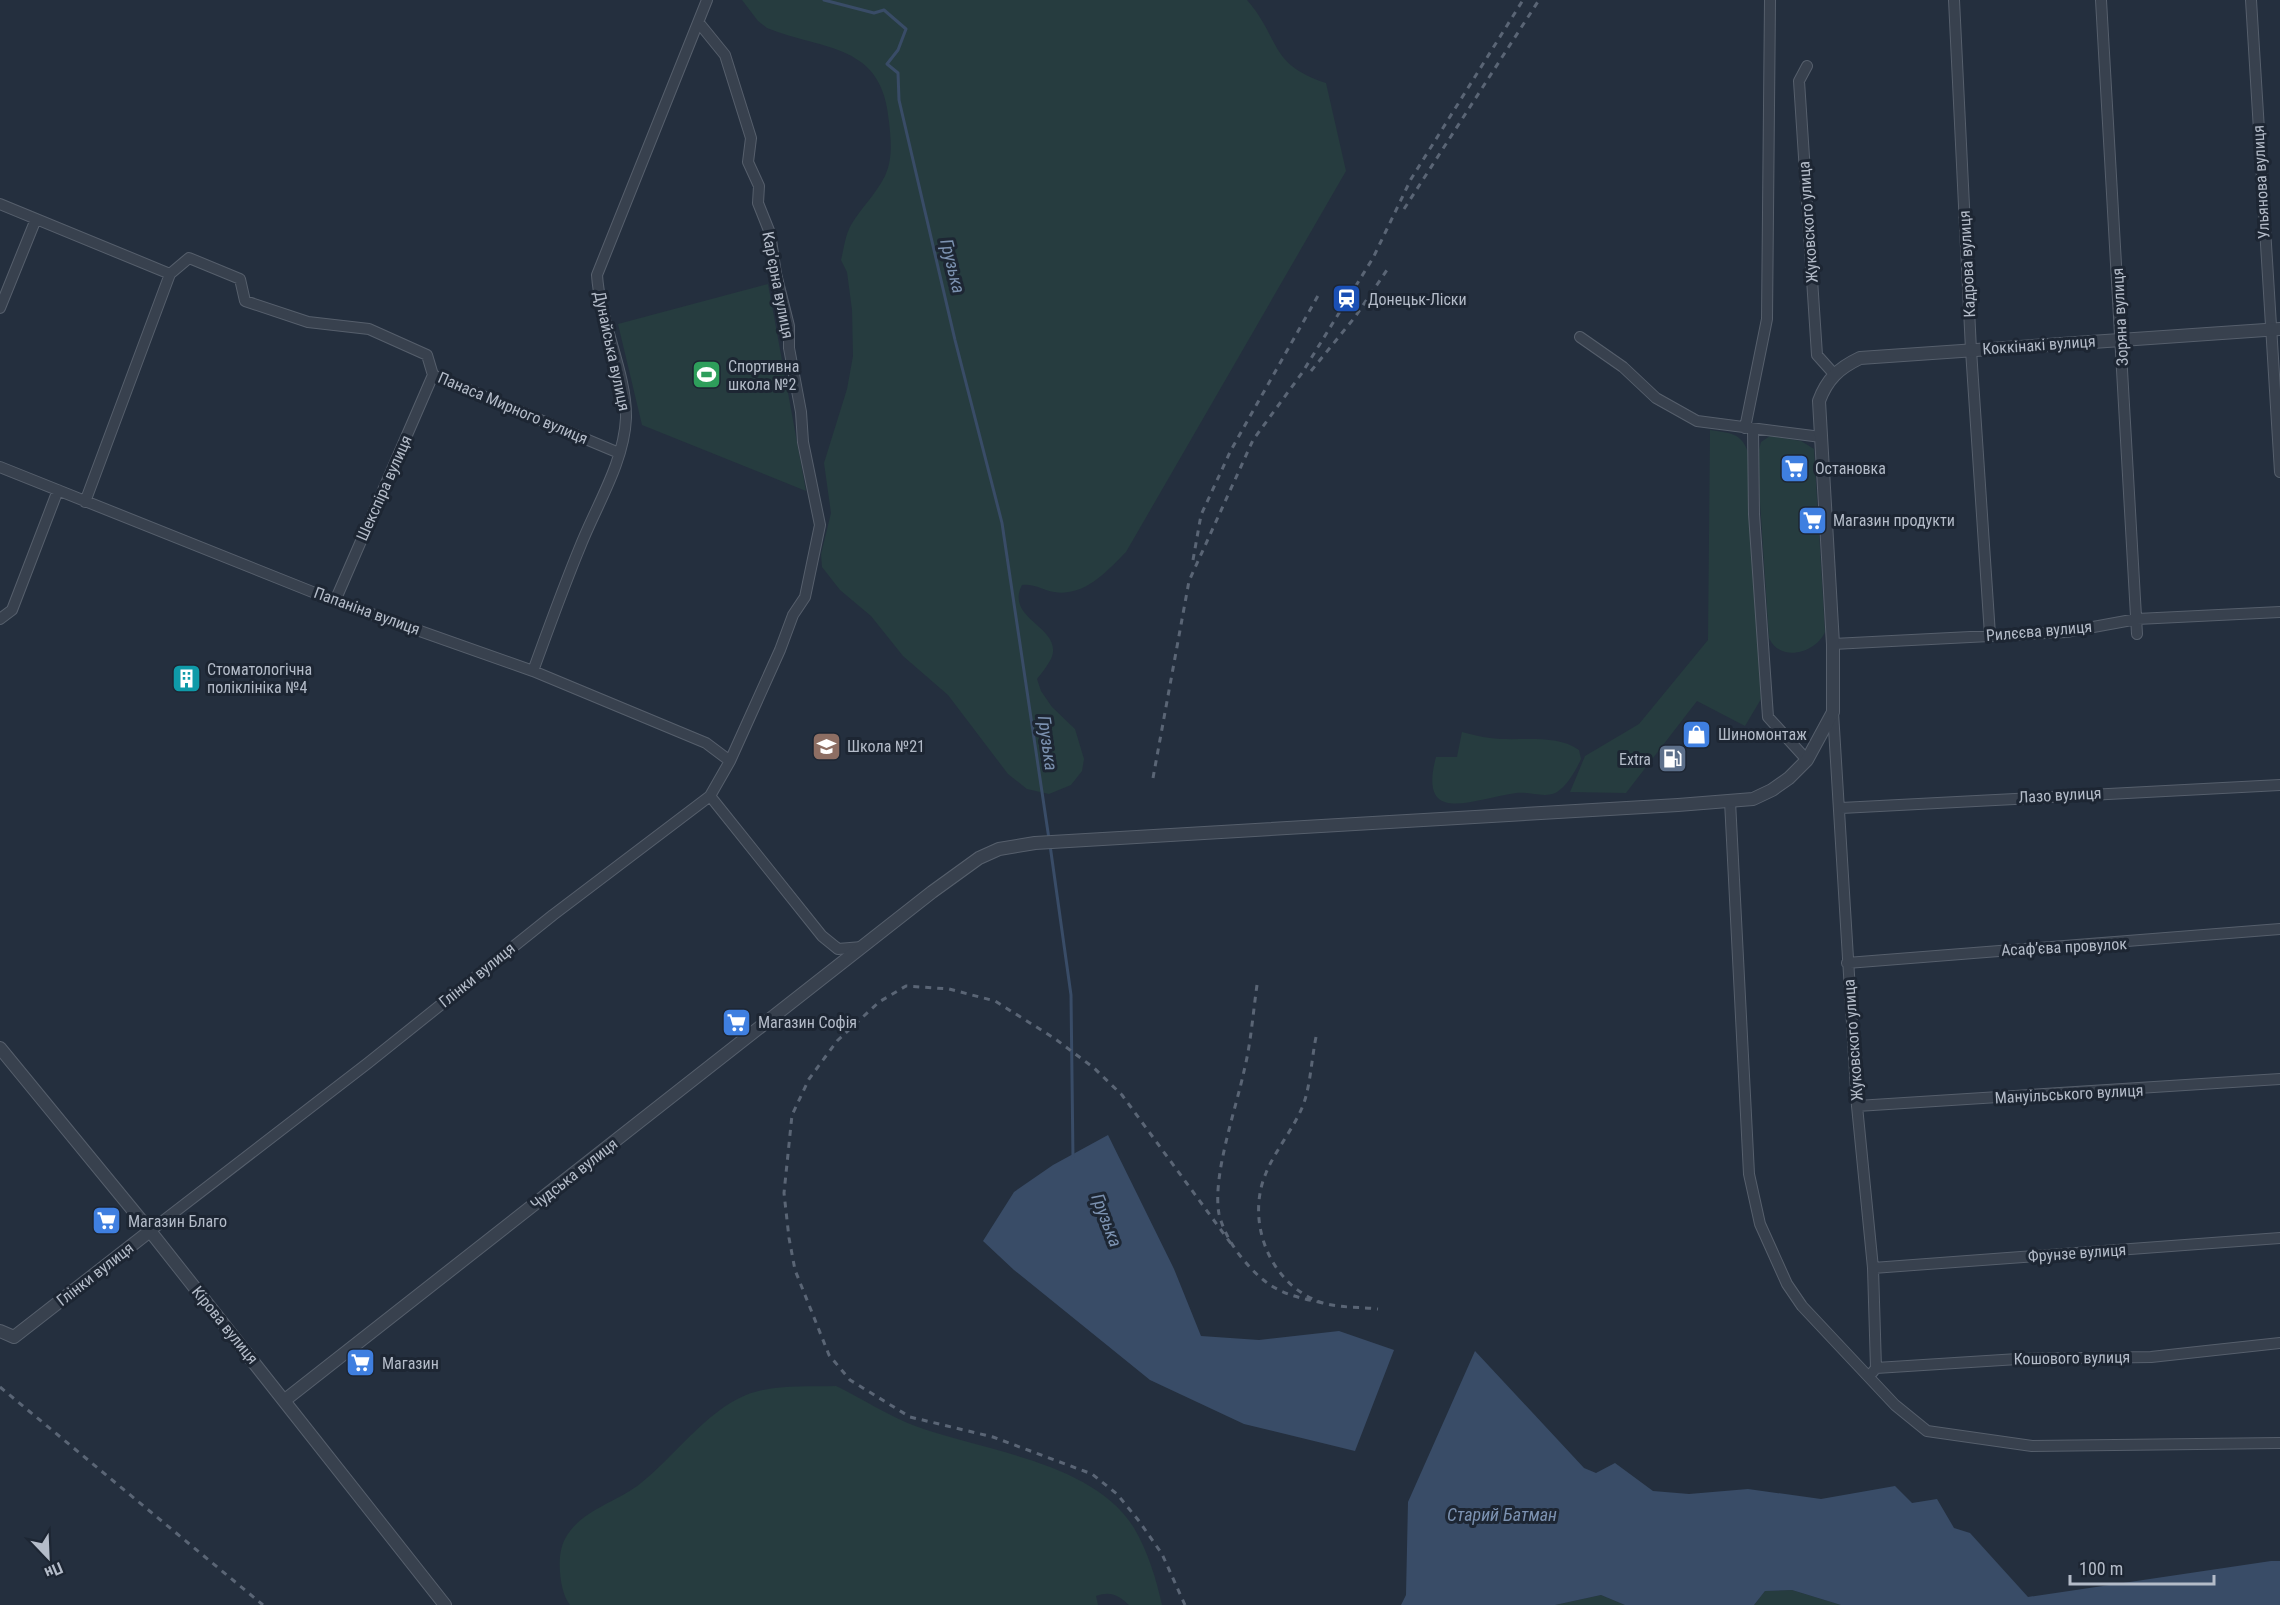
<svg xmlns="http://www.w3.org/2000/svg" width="2280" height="1605" font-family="'Roboto Condensed',sans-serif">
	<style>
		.green { fill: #263c3f }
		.water { fill: #394c67 }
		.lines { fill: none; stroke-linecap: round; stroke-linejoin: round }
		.stream { stroke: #394c67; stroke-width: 3 }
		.minor-casing { stroke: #565f6c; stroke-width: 12 }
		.tertiary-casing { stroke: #565f6c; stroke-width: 14 }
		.minor { stroke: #38414e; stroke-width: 10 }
		.tertiary { stroke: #38414e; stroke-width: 12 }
		.rail { stroke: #5a6575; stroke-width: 3; stroke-dasharray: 6 6; stroke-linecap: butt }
		.labels { text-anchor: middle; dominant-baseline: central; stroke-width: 6; stroke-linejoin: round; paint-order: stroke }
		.street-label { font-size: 16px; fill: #b4bcc9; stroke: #1d2633 }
		.poi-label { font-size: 16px; fill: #b4bcc9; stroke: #1d2633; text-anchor: start }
		.water-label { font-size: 18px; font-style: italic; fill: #7c92b1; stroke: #1d2633 }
	</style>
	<rect width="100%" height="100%" fill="#242f3e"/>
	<path class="green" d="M742,0H1247C1281,39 1268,64 1326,83L1346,171L1126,552C1107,571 1085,597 1054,592C1043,590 1033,583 1022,585C1004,620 1065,627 1051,659C1047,666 1042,673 1037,679L1041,691L1052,707L1075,729L1084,759L1082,771L1071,785L1049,794L1027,789L1008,774L948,695L903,656L871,616L840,590L822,567L821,554L831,513L824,463L847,389L853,356L852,310L847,272L841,260C844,248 845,236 851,225C861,208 876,194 885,176C893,158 891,140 889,122C883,43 825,51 767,28L758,21Z
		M768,284L806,491L642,425L618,324Z
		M1710,430C1729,433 1741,432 1748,452L1761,699L1745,726L1697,701L1626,793L1570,792L1585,756L1639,724L1708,640Z
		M1770,436L1801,441L1814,449L1825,632C1816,653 1780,663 1769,638L1757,457L1761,442Z
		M1462,732C1471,734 1481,737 1490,738C1518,742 1555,733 1579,750L1581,759C1576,770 1567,786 1557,792C1545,799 1529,791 1516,793C1475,798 1417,828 1436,757H1457Z
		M836,1386C863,1399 890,1417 918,1427C984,1451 1094,1462 1134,1528C1148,1552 1156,1578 1162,1605H1129C1118,1595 1111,1591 1096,1596L1098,1605H570C559,1592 556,1554 565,1539C580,1510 618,1502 641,1483C675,1456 705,1412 746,1395C774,1384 806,1387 836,1386Z
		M1792,1590L1841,1605H1754L1765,1591Z
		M1601,1595L1625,1605H1555Z"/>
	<path class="water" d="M1108,1135L1174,1269L1201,1336L1259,1340L1339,1331L1394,1350L1355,1451L1244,1424L1150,1380L1014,1270L983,1241L1014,1192L1053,1165Z
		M1475,1351L1584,1468L1596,1473L1615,1463L1653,1491L1689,1494L1748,1489L1821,1499L1895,1486L1912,1503L1937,1499L1954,1528L1970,1533L2028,1597L2271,1561H2280V1605H1841L1792,1590L1765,1591L1754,1605H1625L1601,1595L1555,1605H1401L1406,1595L1408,1502Z"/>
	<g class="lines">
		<path class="stream" d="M824,0L874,13L884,10L906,29L898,50L887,64L898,73L899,100L955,340L1002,523L1049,839
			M1050,845L1071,995L1073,1158"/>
		<defs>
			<path id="minor" d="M1954,0L1971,350L1990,635
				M2101,0L2137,634
				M2251,0L2280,472
				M1807,66L1799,81L1817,355L1834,374
				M0,204L170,274
				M0,308L36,219
				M1580,337L1623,367L1656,398L1697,421L1821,437
				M433,375L619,453
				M1745,428L1767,319L1770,0
				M1753,429L1754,514L1768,717L1807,760
				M0,467L335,601L533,671L706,743L730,761
				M85,502L170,274L189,258L240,279L245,301L308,322L369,329L427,355L433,375
				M335,601L433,375
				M0,619L12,610L58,490
				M1833,644L2066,632L2137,619L2280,612
				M533,671C548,630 563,588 580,547C596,506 624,463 626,418C627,374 600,322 597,275L707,0
				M1833,712L1857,1106L1873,1268L1876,1368
				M710,796L822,936L838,949L862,947
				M1730,801L1749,1174L1760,1224L1787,1284L1802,1306L1895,1405L1927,1431L2032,1446L2280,1443
				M1841,808L2280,785
				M1847,963L2280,929
				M1857,1106L2280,1079
				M150,1231L368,1063L553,915L710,796L730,761L780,650L793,615L805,597L820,525L803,442L801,412L789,348V326L776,274L770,233L758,203L759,186L748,162L751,138L725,55L699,23
				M1873,1268L2280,1238
				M1872,1373L1876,1368L2018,1359L2151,1357L2280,1343"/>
			<path id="tertiary" d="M0,1048L150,1231L445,1605
				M0,1331L14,1337L150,1231
				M285,1400L932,892L979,858L999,849L1035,843L1678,805L1753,799L1772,790L1789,778L1807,760L1833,712V644L1819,401C1827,379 1839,368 1860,358L2280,329"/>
		</defs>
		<use href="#minor" class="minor-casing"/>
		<use href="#tertiary" class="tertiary-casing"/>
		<use href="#minor" class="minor"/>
		<use href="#tertiary" class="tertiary"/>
		<path class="rail" d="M1404,209L1539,0
			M1311,371L1355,317L1389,267
			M1193,560L1201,515L1231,450L1319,294
			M1153,778L1189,581L1253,440L1302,373L1373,258L1411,179L1523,0
			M1257,985C1253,1013 1251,1043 1244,1071C1236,1109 1212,1176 1219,1214C1223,1230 1232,1246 1242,1258C1268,1290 1285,1295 1323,1303
			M1316,1037C1312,1057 1311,1077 1306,1096C1300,1121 1276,1148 1266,1173C1245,1222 1270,1286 1323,1303C1340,1308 1361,1307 1378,1309
			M0,1387L263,1605
			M1185,1605L1162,1554L1139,1521L1117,1494L1092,1474L993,1437L910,1417L850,1380L829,1355L795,1270L789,1238L784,1193L792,1115L809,1079L837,1041L879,1002L906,986L949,989L995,1001L1054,1038L1094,1068L1122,1095L1232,1245"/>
	</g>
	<defs>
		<symbol id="station-square" viewBox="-11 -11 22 22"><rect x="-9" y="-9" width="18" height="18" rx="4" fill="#1a4fb4" stroke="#1d2633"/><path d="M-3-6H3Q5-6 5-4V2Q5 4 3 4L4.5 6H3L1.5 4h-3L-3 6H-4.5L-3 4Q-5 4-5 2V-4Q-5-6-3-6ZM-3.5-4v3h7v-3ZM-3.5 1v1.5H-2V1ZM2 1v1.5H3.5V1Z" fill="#fff"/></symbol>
		<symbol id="stadium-square" viewBox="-11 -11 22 22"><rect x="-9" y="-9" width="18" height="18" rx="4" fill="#2e9e5b" stroke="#1d2633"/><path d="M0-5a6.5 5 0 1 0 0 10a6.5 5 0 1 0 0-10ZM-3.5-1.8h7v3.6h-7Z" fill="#fff"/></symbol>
		<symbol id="supermarket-square" viewBox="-11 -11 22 22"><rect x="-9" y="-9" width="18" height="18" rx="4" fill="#3f7fe0" stroke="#1d2633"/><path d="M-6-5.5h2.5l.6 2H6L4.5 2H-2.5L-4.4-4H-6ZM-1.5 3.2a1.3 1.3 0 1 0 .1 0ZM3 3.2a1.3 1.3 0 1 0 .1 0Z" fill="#fff"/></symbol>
		<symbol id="building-square" viewBox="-11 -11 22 22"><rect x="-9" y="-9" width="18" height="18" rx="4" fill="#0f9aa8" stroke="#1d2633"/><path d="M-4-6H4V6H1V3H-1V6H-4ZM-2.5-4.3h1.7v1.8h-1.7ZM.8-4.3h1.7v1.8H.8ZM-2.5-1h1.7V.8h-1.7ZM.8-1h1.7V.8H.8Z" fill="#fff"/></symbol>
		<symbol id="shop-square" viewBox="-11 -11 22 22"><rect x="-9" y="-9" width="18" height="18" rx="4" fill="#3f7fe0" stroke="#1d2633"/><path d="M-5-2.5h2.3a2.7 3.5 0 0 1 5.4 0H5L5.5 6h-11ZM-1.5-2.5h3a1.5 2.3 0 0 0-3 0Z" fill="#fff"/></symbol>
		<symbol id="school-square" viewBox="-11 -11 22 22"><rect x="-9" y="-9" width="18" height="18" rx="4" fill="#8d6e63" stroke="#1d2633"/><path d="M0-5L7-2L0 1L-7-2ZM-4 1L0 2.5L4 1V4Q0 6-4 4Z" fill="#fff"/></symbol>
		<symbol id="fuel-square" viewBox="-11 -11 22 22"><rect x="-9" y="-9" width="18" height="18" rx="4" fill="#5c6f8a" stroke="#1d2633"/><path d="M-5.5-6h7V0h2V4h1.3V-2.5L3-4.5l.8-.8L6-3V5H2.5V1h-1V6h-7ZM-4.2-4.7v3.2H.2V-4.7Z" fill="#fff"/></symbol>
	</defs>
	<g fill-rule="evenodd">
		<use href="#station-square" x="1330" y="282" width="33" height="33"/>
		<use href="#stadium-square" x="690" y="358" width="33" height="33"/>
		<use href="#supermarket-square" x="1778" y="452" width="33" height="33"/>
		<use href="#supermarket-square" x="1796" y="504" width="33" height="33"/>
		<use href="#building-square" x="170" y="662" width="33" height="33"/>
		<use href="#shop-square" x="1680" y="718" width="33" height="33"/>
		<use href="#school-square" x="810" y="730" width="33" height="33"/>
		<use href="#fuel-square" x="1656" y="742" width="33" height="33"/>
		<use href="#supermarket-square" x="720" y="1006" width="33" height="33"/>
		<use href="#supermarket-square" x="90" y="1204" width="33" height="33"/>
		<use href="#supermarket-square" x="344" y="1346" width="33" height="33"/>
	</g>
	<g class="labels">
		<g class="street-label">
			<text transform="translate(2261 182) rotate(-93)">Ульянова вулиця</text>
			<text transform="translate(1808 222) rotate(-94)">Жуковского улица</text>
			<text transform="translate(1967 264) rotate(-93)">Кадрова вулиця</text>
			<text transform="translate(778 285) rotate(79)">Кар’єрна вулиця</text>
			<text transform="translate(2120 317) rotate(-93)">Зоряна вулиця</text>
			<text transform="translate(2039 345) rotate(-4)">Коккінакі вулиця</text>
			<text transform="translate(612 351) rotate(78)">Дунайська вулиця</text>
			<text transform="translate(513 408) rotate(23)">Панаса Мирного вулиця</text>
			<text transform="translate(384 488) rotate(-66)">Шекспіра вулиця</text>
			<text transform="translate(367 611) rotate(20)">Папаніна вулиця</text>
			<text transform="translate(2039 631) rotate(-5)">Рилєєва вулиця</text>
			<text transform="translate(2060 795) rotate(-3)">Лазо вулиця</text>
			<text transform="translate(2064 947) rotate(-3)">Асаф’єва провулок</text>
			<text transform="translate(477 975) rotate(-39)">Глінки вулиця</text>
			<text transform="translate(1853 1040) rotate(-94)">Жуковского улица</text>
			<text transform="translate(2069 1094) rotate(-3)">Мануільського вулиця</text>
			<text transform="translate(574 1174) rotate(-38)">Чудська вулиця</text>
			<text transform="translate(2077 1253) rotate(-4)">Фрунзе вулиця</text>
			<text transform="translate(95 1274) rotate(-38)">Глінки вулиця</text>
			<text transform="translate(225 1325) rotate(51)">Кірова вулиця</text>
			<text transform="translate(2072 1358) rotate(-1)">Кошового вулиця</text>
		</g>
		<g class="poi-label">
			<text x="1368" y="299">Донецьк-Ліски</text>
			<text x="728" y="366">Спортивна<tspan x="728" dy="18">школа №2</tspan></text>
			<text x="1815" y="468">Остановка</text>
			<text x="1833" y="520">Магазин продукти</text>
			<text x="207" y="669">Стоматологічна<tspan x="207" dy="18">поліклініка №4</tspan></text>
			<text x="1718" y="734">Шиномонтаж</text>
			<text x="847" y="746">Школа №21</text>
			<text x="1651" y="759" text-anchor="end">Extra</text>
			<text x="758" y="1022">Магазин Софія</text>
			<text x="128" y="1221">Магазин Благо</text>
			<text x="382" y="1363">Магазин</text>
		</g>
		<g class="water-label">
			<text transform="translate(953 266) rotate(76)">Грузька</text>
			<text transform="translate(1048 743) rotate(82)">Грузька</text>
			<text transform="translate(1107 1220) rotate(69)">Грузька</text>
			<text x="1502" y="1514">Старий Батман</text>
		</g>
	</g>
	<g transform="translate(48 1557) rotate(157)" stroke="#1d2633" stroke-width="4.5" paint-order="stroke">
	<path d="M0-4.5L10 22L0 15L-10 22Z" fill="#b4bcc9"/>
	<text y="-9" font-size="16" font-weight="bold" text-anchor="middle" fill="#b4bcc9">Пн</text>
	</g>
	<path d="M2070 1575v9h144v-9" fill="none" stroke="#b4bcc9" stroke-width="3"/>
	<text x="2079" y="1575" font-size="18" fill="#b4bcc9" stroke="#1d2633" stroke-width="4.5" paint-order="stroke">100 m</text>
</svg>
